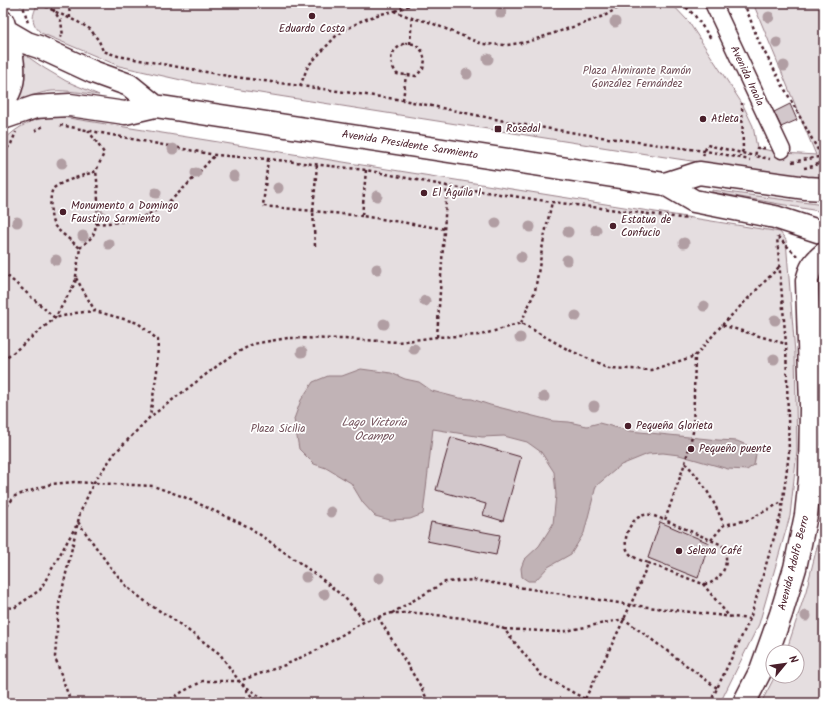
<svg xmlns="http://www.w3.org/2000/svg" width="827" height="706" font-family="Kalam,sans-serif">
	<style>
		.green { fill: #e5dee0; stroke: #987e86 }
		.water { fill: #c1b3b6; stroke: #91787e }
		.building { fill: #d2c7cb; stroke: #4a1f2b }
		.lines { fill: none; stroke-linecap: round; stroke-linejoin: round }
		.minor-casing { stroke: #4a1f2b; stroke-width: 19 }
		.secondary-casing { stroke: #4a1f2b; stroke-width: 25 }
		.primary-casing { stroke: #4a1f2b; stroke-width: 25 }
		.path { stroke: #4a1f2b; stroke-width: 2.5; stroke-dasharray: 3 3; stroke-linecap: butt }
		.minor { stroke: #fff; stroke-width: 16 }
		.secondary { stroke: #fff; stroke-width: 22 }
		.primary { stroke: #fff; stroke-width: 22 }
		.tree { fill: #b19ea3 }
		.poi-dot { fill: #4a1f2b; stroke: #fff; stroke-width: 1.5 }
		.labels { text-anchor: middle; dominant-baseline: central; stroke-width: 3.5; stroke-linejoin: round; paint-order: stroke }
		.poi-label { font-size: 11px; fill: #4a1f2b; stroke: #fff; text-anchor: start }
		.park-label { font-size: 11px; fill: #714f58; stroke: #fff }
		.street-label { font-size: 11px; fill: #4a1f2b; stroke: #fff }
		.water-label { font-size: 12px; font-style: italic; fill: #74535c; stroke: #fff }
	</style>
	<rect width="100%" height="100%" fill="#fff"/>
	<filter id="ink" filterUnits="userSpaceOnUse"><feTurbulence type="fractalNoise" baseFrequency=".025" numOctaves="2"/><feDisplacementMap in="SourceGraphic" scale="8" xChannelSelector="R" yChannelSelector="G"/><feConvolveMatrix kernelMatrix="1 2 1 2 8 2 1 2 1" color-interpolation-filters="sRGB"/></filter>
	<g filter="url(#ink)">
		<path class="green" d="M38,3H671L688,21L743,105L753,126L757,148L783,153L816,155L753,3H824V180L678,159L190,82L119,66L41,33C30,22 32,16 38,3Z
			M21,52L44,68L66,81L99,95C84,93 67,90 52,91C40,92 30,97 19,101L21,86Z
			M56,116L780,232L786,240L795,353L797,451L790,516L759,624L720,703H3V141C19,125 34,118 56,116Z
			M712,190L824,205V212L712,192Z
			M824,497V703H761L775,676H797V652H786L806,591L820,535Z"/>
		<path class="water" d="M361,369L391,373L405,379L419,382L432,391L459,398L472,399L490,405L553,421L569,422L587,426L599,423L630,431L718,440L737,441L749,446L756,454L754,465L747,470L728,469L679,455L663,453L648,454L621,465L596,486L584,533L571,554L548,567L535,581H528L522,577L521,568L524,560L539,546L553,524L556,495L554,472L541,452L527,442L504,436L482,437L433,429L423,514L410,519L390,520L375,516L363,503L351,483L326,468L314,464L299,449L294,419L301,400L313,382L328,376H342Z"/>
		<path class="building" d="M790,104L797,120L781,127L774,112Z
			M451,437L521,457L503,521L483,515L486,504L436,490Z
			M431,522L500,535L496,555L427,541Z
			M660,522L709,543L698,578L648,558Z"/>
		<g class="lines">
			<defs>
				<path id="minor" d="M713,3L782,150"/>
				<path id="secondary" d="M744,703L761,670L781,614L795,568L806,515L810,478L811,406L807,281C810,268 813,263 824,254"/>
				<path id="primary" d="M3,29L27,43L39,47L93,72L129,85L155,106
					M3,101C22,81 10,45 3,22
					M3,118L35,107L50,106L70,105L125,113L155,106L665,184L694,201L775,217L824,233
					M665,184L699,173L806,188L824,189"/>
			</defs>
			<use href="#minor" class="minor-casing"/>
			<use href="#secondary" class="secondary-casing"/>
			<use href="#primary" class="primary-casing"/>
			<path class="path" d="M20,3L24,9L28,23
				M40,3L54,11L78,22L90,29L99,41L103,51L118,56L228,76L403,100L519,124L608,138L712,152L750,160
				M53,3L54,11L61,21L63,36L59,37
				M69,3L70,18
				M682,3L695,16L712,40
				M744,3L759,42L824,161
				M395,11L415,3
				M405,43L415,44L422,51L425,60L423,69L416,76L397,74C387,60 390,51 405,43Z
				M410,44L412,18
				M300,86L308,66L337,35L361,21L377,15L394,11L412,18L429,22L482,44L507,45L527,42L585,23L606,15L626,3
				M403,100L406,75
				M60,125L215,155L268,159L366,170L447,186L552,202L689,219
				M35,131L45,125
				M765,148H757L755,156L770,159
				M3,153L11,144L16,132
				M703,156L707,145L755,156
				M739,158L743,150L742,103
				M268,159L263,206L362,216
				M792,162L824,156
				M804,168L814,166L824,161
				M366,170L362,216L445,229
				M96,224C110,223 125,222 139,218C170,208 193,178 215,155
				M778,237L797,256
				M315,246L313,211L317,165
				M80,248C84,244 91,239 93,235C100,220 98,186 96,171
				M3,272L55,318L75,313L95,311
				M76,278L95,311L138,323L158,340L157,371L150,416
				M521,323L535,291L544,238L552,202
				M722,325L779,267
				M437,337L447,186
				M3,361L55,318L75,283L80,248C75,244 56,229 54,225C50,219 49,195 53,189C58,182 86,175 96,171L104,153L88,130
				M685,463C703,481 714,501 724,525
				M3,511L15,496L51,484L74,482L153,486L184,497L249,527L318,576L345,598L365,621
				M78,522L108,564L128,588L150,605L170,617L220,654L239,681L257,703
				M711,540L724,525L748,520L782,502
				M648,563L703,584C706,584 710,584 712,582C726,575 730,557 722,545L665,520
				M703,584L728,615
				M3,607L14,608L40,590L76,526
				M392,613L445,582L474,580L631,605L750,619
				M378,617L421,687L429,703
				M504,629L561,632L624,619L717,688
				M242,684L269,703
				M71,703L55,657L59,604L80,513L94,482L115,453L150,417L229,357L253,344L288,338L345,339L398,342L437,337L481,335L521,323L567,349L609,368L651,370L695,356
				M165,703L182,692L203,681H239L285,665L317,650L365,621L392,613H418L480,620L504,629L541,675L585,699
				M581,703L585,699C607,654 630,610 648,563C643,561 636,559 631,555C619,545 629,518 644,515C650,513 658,518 665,520L685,463L693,432L695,356L722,325L786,344
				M710,703L750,619L781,514L789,453L786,344L777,237"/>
			<use href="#minor" class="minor"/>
			<use href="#secondary" class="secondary"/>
			<use href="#primary" class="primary"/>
		</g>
		<g class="tree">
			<circle cx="501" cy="13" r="5.5"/>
			<circle cx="769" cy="17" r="5.5"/>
			<circle cx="615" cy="22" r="5.5"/>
			<circle cx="777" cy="43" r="5.5"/>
			<circle cx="488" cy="59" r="5.5"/>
			<circle cx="784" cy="66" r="5.5"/>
			<circle cx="467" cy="74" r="5.5"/>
			<circle cx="173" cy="149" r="5.5"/>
			<circle cx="62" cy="163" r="5.5"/>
			<circle cx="196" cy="173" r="5.5"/>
			<circle cx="234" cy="176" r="5.5"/>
			<circle cx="278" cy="188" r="5.5"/>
			<circle cx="156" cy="193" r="5.5"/>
			<circle cx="377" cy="196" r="5.5"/>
			<circle cx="100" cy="215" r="5.5"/>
			<circle cx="17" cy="222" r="5.5"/>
			<circle cx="496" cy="223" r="5.5"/>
			<circle cx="530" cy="227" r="5.5"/>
			<circle cx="596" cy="230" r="5.5"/>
			<circle cx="568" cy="232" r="5.5"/>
			<circle cx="83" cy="236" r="5.5"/>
			<circle cx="684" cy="243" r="5.5"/>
			<circle cx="109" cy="244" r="5.5"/>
			<circle cx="521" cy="257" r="5.5"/>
			<circle cx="56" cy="260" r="5.5"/>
			<circle cx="567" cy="260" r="5.5"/>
			<circle cx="377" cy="269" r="5.5"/>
			<circle cx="425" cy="301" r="5.5"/>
			<circle cx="704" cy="306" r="5.5"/>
			<circle cx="576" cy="316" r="5.5"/>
			<circle cx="775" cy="320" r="5.5"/>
			<circle cx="384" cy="324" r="5.5"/>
			<circle cx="520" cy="338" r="5.5"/>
			<circle cx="414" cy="349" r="5.5"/>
			<circle cx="302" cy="352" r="5.5"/>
			<circle cx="774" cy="359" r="5.5"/>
			<circle cx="544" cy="397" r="5.5"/>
			<circle cx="594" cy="406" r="5.5"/>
			<circle cx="331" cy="512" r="5.5"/>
			<circle cx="306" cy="577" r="5.5"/>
			<circle cx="379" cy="578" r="5.5"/>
			<circle cx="324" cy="594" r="5.5"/>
			<circle cx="806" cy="616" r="5.5"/>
		</g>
	</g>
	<g class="poi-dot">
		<circle cx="312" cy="16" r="4"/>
		<circle cx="703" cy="119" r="4"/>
		<rect x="494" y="125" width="8" height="8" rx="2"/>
		<circle cx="424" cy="193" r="4"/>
		<circle cx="63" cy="212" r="4"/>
		<circle cx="613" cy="226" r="4"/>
		<circle cx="628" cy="426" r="4"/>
		<circle cx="691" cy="449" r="4"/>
		<circle cx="679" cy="551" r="4"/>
	</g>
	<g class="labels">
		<g class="poi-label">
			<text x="312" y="29" text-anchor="middle">Eduardo Costa</text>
			<text x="711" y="119">Atleta</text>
			<text x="506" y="129">Rosedal</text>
			<text x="432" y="193">El Águila I</text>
			<text x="71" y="206">Monumento a Domingo<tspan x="71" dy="13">Faustino Sarmiento</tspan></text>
			<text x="621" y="220">Estatua de<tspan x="621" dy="13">Confucio</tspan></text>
			<text x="636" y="426">Pequeña Glorieta</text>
			<text x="699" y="449">Pequeño puente</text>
			<text x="687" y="551">Selena Café</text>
		</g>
		<g class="park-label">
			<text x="637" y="71">Plaza Almirante Ramón<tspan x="637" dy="13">González Fernández</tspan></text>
			<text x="278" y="429">Plaza Sicilia</text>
		</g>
		<g class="street-label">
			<text transform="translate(747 76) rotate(65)">Avenida Iraola</text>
			<text transform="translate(410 145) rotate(9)">Avenida Presidente Sarmiento</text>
			<text transform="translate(794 563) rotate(-76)">Avenida Adolfo Berro</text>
		</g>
		<g class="water-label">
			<text x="374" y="422">Lago Victoria<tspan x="374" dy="14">Ocampo</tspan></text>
		</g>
	</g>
	<rect width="827" height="706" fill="none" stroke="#fff" stroke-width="16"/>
	<rect x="8" y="8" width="811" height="690" fill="none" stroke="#4a1f2b" stroke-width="1.5" filter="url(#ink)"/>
	<g transform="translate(785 664) rotate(61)"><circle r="19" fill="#ffffff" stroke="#b7a5aa"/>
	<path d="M0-3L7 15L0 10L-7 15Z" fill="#4a1f2b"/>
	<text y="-6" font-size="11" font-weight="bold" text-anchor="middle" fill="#4a1f2b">N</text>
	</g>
</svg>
